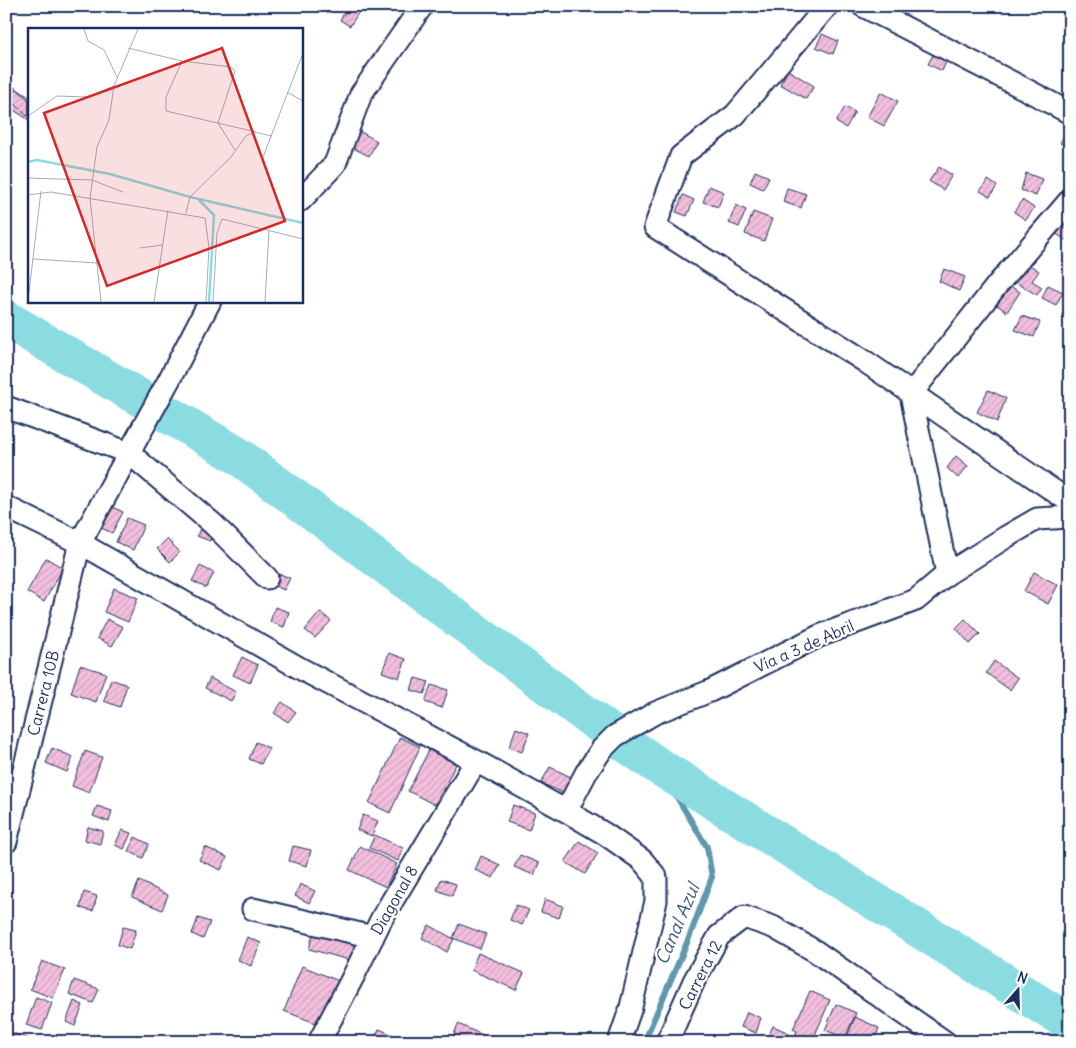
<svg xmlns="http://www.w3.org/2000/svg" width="1076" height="1048" font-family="Delius,sans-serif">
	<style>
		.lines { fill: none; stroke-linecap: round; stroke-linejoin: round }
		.stream { stroke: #5e97ad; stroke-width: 6 }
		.river { stroke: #8bdce1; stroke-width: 38 }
		.building { fill: url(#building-hatch); stroke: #1b2f5e }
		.street-casing { stroke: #1b2f5e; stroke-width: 25 }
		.street { stroke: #fff; stroke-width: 21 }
		.labels { text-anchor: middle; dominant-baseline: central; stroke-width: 4.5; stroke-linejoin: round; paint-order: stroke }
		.street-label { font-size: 16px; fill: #1b2f5e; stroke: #fff }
		.water-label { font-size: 18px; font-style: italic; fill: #375a7f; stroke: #fff }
		.inset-river { fill: none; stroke: #8bdce1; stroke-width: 2.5 }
		.inset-road { fill: none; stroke: #a4acbf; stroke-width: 1 }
		.view { fill: #d62828; fill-opacity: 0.15; stroke: #d62828; stroke-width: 2.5 }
		.inset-edge { fill: none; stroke: #1b2f5e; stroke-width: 2.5 }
	</style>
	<defs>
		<pattern id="building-hatch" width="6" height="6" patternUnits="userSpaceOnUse" patternTransform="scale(1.25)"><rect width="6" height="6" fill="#f3bfdd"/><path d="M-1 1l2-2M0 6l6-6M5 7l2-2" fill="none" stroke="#d0a4c0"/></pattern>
	</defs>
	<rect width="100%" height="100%" fill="#fff"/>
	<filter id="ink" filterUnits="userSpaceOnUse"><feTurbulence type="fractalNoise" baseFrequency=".02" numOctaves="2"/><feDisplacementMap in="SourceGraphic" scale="10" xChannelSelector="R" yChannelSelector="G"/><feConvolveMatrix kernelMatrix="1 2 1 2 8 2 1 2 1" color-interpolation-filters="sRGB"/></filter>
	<g filter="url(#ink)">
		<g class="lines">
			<path class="stream" d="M644,1042L689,938L712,877L707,847L658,766"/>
			<path class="river" d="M6,319L237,455L615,736L658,766L1070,1023"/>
		</g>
		<path class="building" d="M348,6H354L360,10L350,26L340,20Z
			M822,34L838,41L833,54L816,47Z
			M933,55L947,60L942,71L928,64Z
			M788,70L814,86L806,99L780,84Z
			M14,87L29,97V120L6,105V100Z
			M17,89L29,100V114L27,116L8,97Z
			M881,92L898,101L884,126L867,117Z
			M845,107L855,112L846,128L836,122Z
			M1069,127H1070V148L1060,143Z
			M359,131L377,141L369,156L351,147Z
			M939,167L952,175L943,190L929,181Z
			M755,171L769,177L763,189L750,183Z
			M1026,173L1042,179L1036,196L1021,190Z
			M988,180L997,186L990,197L980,191Z
			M709,186L724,192L718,207L703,202Z
			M787,188L806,194L801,208L783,202Z
			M683,195L694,200L687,216L676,212Z
			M1022,200L1034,208L1026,220L1014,212Z
			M736,205L746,210L739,227L729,223Z
			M753,212L772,219L764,241L745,234Z
			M1065,219L1070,223V243L1055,233Z
			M1027,263L1039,271L1032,281L1042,287L1037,295L1015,282Z
			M944,269L965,277L959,291L939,281Z
			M1048,285L1063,292L1056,305L1042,298Z
			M1010,286L1020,292L1007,312L997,305Z
			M1022,316L1040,322L1034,337L1015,330Z
			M988,390L1006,398L997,422L977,412Z
			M956,456L968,466L958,478L947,468Z
			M108,505L123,512L112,533L97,526Z
			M127,518L144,525L133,550L116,542Z
			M202,523L215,527L210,541L197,536Z
			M167,539L180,552L170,562L157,549Z
			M46,558L63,568L44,602L27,592Z
			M200,566L214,573L206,588L192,581Z
			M1034,572L1058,585L1048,604L1024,591Z
			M280,574L290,578L284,590L275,586Z
			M114,588L138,598L128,622L104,612Z
			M275,607L289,612L284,627L270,622Z
			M320,612L331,621L315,638L305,630Z
			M107,619L123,627L112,646L97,638Z
			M965,619L980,634L970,644L956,628Z
			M389,653L406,659L399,678L382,672Z
			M242,657L258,665L250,683L233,675Z
			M994,661L1018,678L1010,690L986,673Z
			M80,665L106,673L96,702L71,693Z
			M210,678L236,692L231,701L205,688Z
			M415,678L429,682L424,694L411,690Z
			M111,679L127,685L120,707L104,701Z
			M431,685L448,690L442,708L425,702Z
			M282,702L296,712L288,722L274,713Z
			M516,728L529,733L522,752L509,747Z
			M400,737L420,747L390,813L369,803Z
			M256,742L269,748L261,764L249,759Z
			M52,748L73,757L67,772L46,763Z
			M429,750L456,764L435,805L408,791Z
			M85,751L102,757L89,793L72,786Z
			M550,767L571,777L563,793L541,783Z
			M513,805L535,813L529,830L507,822Z
			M97,806L112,811L109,822L93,816Z
			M363,815L378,821L372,836L357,830Z
			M88,827L103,831L100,844L85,840Z
			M122,830L131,833L124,849L115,845Z
			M375,835L403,848L398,861L369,848Z
			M135,837L149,844L143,858L128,851Z
			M579,841L598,853L585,874L565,862Z
			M293,846L311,850L307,866L289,861Z
			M360,846L397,864L386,887L349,870Z
			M205,847L227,857L221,870L199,860Z
			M520,855L539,863L534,875L514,867Z
			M481,856L500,865L493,878L475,870Z
			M441,879L456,884L452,896L437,890Z
			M139,881L168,895L162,910L132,897Z
			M300,884L315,891L309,903L295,896Z
			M84,892L97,896L93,911L80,908Z
			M545,899L563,906L559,918L541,912Z
			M516,905L529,910L522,925L510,920Z
			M198,918L210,922L203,939L192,934Z
			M459,924L486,934L480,949L453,938Z
			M429,925L454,939L447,952L422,938Z
			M123,927L136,930L130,949L118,945Z
			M314,930L358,942L353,961L309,949Z
			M247,937L261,943L251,966L238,960Z
			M478,953L524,973L516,990L471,970Z
			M42,961L65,970L53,998L30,989Z
			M302,966L339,981L321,1025L284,1011Z
			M74,980L99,989L93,1003L69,994Z
			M810,991L830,1000L812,1042H792L797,1031L793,1029Z
			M36,997L52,1003L42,1030L26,1025Z
			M74,1001L83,1005L75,1026L66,1022Z
			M836,1004L856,1013L845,1038L825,1030Z
			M747,1012L761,1018L756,1033L741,1027Z
			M855,1017L879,1028L874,1042H845Z
			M458,1024L483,1035L480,1042H451Z
			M773,1026L789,1033L785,1042H766Z
			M379,1029L406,1040L405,1042H373Z
			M6,1031L39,1042H6Z"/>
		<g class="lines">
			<defs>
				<path id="street" d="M827,6L735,115L681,156L655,227L866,362L1070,502
					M863,6L1023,88L1070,113
					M301,200L335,164L361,94L422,6
					M6,407L129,453L213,524L267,578
					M6,507L80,543L303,670L476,761L566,811L605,834L642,860L656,877V901L631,1007L619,1042
					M947,574L911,394L998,284L1070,200
					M566,811L586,773L602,749L615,736L655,713L710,691L819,636L916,600L947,574L1006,537L1037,519L1070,517
					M6,842L80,543L129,453L169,380L210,301
					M253,909L373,937
					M319,1042L353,977L382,918L476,761
					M667,1042L694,981L719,936L744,917L773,927L815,951L945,1042"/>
			</defs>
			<use href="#street" class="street-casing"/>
			<use href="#street" class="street"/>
		</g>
	</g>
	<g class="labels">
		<g class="street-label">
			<text transform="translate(804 646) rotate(-24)">Vía a 3 de Abril</text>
			<text transform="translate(43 693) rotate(-76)">Carrera 10B</text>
			<text transform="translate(394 900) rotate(-60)">Diagonal 8</text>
			<text transform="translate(700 975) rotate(-63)">Carrera 12</text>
		</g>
		<g class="water-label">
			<text transform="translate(677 924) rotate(-67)">Canal Azul</text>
		</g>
	</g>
	<g transform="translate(28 28)">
		<rect width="275" height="275" fill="#fff"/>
		<path class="inset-river" d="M0,134L9,132L82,146L162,169L275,195M171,172L186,187L181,274"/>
		<path class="inset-road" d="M56,1L60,13L76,22L89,49M100,20L154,33L203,39L207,43L190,95L207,122M154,33L138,69V83L228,104M259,64L275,73M0,88L29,68L60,69L86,58M235,129L275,25M0,150L64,152L95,164M0,167L23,164L177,190L181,220L178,274M158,185L162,169L203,129L218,108L226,104L244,108M112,220L134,217M5,231L69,235M0,272L13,163M73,274L62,170L69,119L81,92L86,58L110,1M126,274L140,182M185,274L189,205L194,191L275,211M237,274L241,202"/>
		<path class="view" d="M194,20L257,193L79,258L16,85Z"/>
		<rect width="275" height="275" class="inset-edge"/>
	</g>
	<rect width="1076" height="1048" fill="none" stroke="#fff" stroke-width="25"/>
	<rect x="12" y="12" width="1051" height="1023" fill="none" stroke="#1b2f5e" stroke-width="2" filter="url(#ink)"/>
	<g transform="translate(1018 990) rotate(20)" stroke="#ffffff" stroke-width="4" paint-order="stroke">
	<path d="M0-4L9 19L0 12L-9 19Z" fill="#1b2f5e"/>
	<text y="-8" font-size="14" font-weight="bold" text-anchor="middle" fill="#1b2f5e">N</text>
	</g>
</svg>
